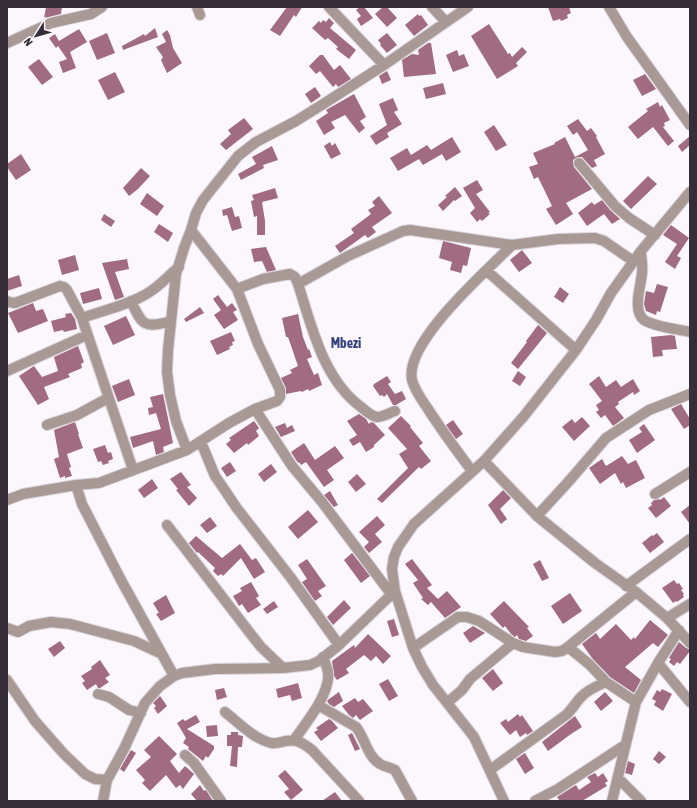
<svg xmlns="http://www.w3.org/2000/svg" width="697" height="808" font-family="'Asap Condensed',sans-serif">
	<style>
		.building { fill: #a16b82 }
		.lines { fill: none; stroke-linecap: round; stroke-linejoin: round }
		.minor-casing { stroke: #d7d3d9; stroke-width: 12 }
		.minor { stroke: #a89995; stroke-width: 10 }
		.labels { text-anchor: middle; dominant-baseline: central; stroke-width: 4; stroke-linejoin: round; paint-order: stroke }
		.district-label { font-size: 14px; font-weight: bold; fill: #34427d; stroke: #fbf7fc }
	</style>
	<rect width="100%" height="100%" fill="#fbf7fc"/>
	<path class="building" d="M46,7H62L61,14L44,18Z
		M287,7H302L296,17L294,15L280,36L270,30Z
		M360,7H364L373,18L361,26L357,19L361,16L356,10Z
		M383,7H387L397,18L387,27L375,14Z
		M548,7H569L571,13L567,15L568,18L561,21L560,19L553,21Z
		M418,14L419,16L421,15L428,25L414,36L405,25Z
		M329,18L334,23L330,28L356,50L349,59L336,49L338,47L328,38L325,40L312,28L319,21L321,23L323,20L326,22Z
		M489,24L508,54L510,53L512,57L522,47L527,52L516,63L518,66L497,79L471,36Z
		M155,28L158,37L123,50L122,46L144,34L145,36Z
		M79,29L87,42L70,52L76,68L63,73L59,62L67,59L58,46L56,48L49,38L55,34L59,41Z
		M167,30L170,35L173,48L182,63L167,73L161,60L163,57L156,47L166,42L162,34Z
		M107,33L115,53L97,60L89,41Z
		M387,33L397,45L387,53L380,45L381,44L378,40Z
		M428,43H431L436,74L404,77L402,60L412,54L419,55L418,50Z
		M457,50L459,56L464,54L469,66L453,72L446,55Z
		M320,55H323L334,70L340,65L351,79L338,87L336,84L333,87L320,71L316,74L309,66Z
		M39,59L53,77L42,85L28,67Z
		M387,71L391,80L382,84L379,76Z
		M115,72L125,92L108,100L98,80Z
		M645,74L656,89L642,96L633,80Z
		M443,83L446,94L426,99L423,88Z
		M315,87L321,96L311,103L305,94Z
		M354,94L366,117L360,121L365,128L359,133L345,115L331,122L335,128L324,135L316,121L328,113L326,110Z
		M393,98L398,110L394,112L402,124L387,133L389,137L376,145L370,136L387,125L379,104Z
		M658,102L660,107L662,105L670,120L664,123L665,126L663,127L674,141L668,146L653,127L638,139L628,127L648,111L646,109Z
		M244,118L253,129L226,150L220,144L231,134L228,130Z
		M578,119L587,131L591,128L597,136L596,137L605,154L594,160L597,166L592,168L582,157H578L573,160L574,167L592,189L566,203L573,214L556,225L546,209L552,206L538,177L534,179L529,167L538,164L533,153L555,144L554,143L565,137L575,157L588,150L577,132L573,135L567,126Z
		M494,125L507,145L496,151L484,132Z
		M690,136V145L682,152L678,146Z
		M452,137L461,152L446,161L442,154L423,165L419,159L398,171L390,158L407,148L411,155L427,145L431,150Z
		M330,142L332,146L335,143L341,154L331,159L324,146Z
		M272,146L278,160L263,165L264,168L241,180L238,174L256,164L252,157Z
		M21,154L31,170L16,180L7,167V164Z
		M141,168L150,176L138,189L129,196L123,188Z
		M648,176L657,184L631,209L623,201Z
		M477,180L483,190L476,194L490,212L488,213L490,214L482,221L480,219L477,222L470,213L475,208L463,188Z
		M455,187L462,196L455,201L454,200L443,211L438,205L447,197L445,196Z
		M275,188L278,198L262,202L265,221V235H257V216L254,217L251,201L254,200L252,195Z
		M147,193L164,206L157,216L140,204Z
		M379,196L392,213L372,227L376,232L368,238L365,235L340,253L335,246L354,233L351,229L371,214L368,210L375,206L372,202Z
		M602,200L610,210L620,219L612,224L604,214L587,226L578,213L592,202L594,205Z
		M232,207L235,217L239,216L242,228L232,231L227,215L223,216L222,210Z
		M104,214L115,221L111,227L101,220Z
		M159,224L173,233L168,242L154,232Z
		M671,225L689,238L677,256L681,258L675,269L665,262L677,244L663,235Z
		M443,241L471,248L467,266L463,265L461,273L450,270L452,262L439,258Z
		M266,247L276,270L267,272L262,261L254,262L251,249Z
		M522,250L532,263L519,272L510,260Z
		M75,255L79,270L62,275L58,260Z
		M127,259L129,269L115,272L124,297L115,300L102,263Z
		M19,275L22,286L7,291V279Z
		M657,284L668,287L660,312L657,311L656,315L646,311L644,304L646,291L654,293Z
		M560,287L569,294L563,303L554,297Z
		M99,288L102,299L83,304L80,293Z
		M218,295L227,307L232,303L237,310L233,312L238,320L224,329L214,315L221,310L213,299Z
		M33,303L36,311L43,309L48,321L18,333L8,313Z
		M200,307L204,313L186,322L184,319Z
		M71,313L75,319L77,329L64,332L63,330L54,332L51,321L66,317L65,314Z
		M298,314L303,337L308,350L309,349L312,357L307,359L314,375L318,373L322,385L309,391L308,389L302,392L301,391L286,394V388L281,378L292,373L290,370L298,366L288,337H286L282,318Z
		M126,316L135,335L113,345L104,326Z
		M538,325L547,333L518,369L511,363L527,342L526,341Z
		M231,332L235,341L232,342L233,345L229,347L230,349L217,355L210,341Z
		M671,335L675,336L677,349L662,350L663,356L653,357L651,337Z
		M78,346L84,362L81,364L82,368L68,374L70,377L44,387L49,399L38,405L19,376L34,366L42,377L58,371L54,357Z
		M518,371L526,377L520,386L512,381Z
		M387,376L391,382L388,384L395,394L402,391L406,399L396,405H393L387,394L384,397L382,395L380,396L373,386L374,384Z
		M599,376L606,387L616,380L621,387L633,379L640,391L634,395L633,392L618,402L619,404L615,407L624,418L613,426L605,415L601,418L596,412L599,410L596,405L602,401L589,384Z
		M129,379L135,395L118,402L112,386Z
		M163,394L173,443L163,447L164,452L156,455L153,441L133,448L130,437L161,429L156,413L149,415L148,408L153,407L150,397Z
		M681,404L690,419V425L684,429L671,409Z
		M359,414L366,419L369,424L371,422L374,423L385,435L374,445V447L366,452L360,442L353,446L349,440L357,435L347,421Z
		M401,416L411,426L410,427L423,443L419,446L431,461L421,469L419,467L382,503L377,499L408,468L399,454L407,449L388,428Z
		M582,417L590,426L574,441L562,427L572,419L575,423Z
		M453,420L463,434L456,439L446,425Z
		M254,421L259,428L256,431L259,436L248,445L247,443L234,453L226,444L231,440L229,438Z
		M75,422L79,434H78L83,448L67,454L71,467L69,468L72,476L65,478V476L60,478L54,459L59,457L54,430Z
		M285,423L287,428L292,425L295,431L281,437L275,427Z
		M644,424L655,440L637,453L629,440L642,432L639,428Z
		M304,443L315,460L335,446L344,458L327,470L334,480L324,487L306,462L301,465L299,462L298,463L291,452Z
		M105,445L108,453L111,452L113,459L108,461L109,463L103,465L101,461L98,462L93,449Z
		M622,456L628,464L636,460L645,478L626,488L623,482L621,484L615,473L600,484L589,468L602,459L606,466Z
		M230,462L236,471L227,477L221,468Z
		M271,464L277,472L264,482L258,474Z
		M181,472L191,485L187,487L197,498L189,506L176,490L178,489L170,479Z
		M357,474L366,484L356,492L348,482Z
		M152,479L158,488L144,498L138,490Z
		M503,490L511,498L500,509L507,519L501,524L488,505Z
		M330,491L338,505L334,507L324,495Z
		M664,497L671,506L656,518L648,508L652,505L651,503L654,500L659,499L660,500Z
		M690,505V524L681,512Z
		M308,510L318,522L298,539L288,527Z
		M377,516L385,525L375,534L382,542L369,553L364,547L369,542L359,532Z
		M210,517L217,526L207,533L200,525Z
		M657,533L664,542L650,553L642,543L652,535L653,536Z
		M196,536L222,558L240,544L252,560L256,558L265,572L254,579L241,558L223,576L221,574L218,576L213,571L215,568L198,552L197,553L189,543Z
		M352,553L370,576L361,583L344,560Z
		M307,559L326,586L318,591L322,596L315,601L302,582L307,579L298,565Z
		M412,559L432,585L427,588L438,599L447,591L461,607L445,618L431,602L428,605L421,599L423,598L413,583L418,580L405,564Z
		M540,560L549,578L542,581L533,564Z
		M674,580L677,584L679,583L683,589L681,590L684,594L683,595L684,597L677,602L676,601L673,603L662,588Z
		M251,582L259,596L256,598L261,605L248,613L242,604L239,606L233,596L242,591L240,588Z
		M570,593L582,611L563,624L551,606Z
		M166,595L175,613L161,621L156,614L159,613L153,603Z
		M344,600L351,608L333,625L327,617Z
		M274,601L278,607L267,614L263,609Z
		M504,601L529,627L527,628L533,636L526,641L519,639L517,635L515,637L511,634L505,626L503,628L490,614Z
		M394,619L399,635L392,637L387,621Z
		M650,620L668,635L658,647L653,643L625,667L641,680L634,693L610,677L592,658L582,644L596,633L600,639L616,624L631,640L634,637L635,639Z
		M473,626L485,633L470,643L463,633Z
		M368,634L391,656L383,664L376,656L371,661L364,655L346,669L349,673L337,680L334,676L332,661L354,645L355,648Z
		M60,641L65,648L54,657L48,649Z
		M679,642L686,648L690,649V651L680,664L677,662L674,666L669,662L671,659L669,658Z
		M100,660L110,675L105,678L109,682L100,688H98L96,684L87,690L82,683L85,681L81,676L92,669L91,667Z
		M493,669L503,683L493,691L482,678Z
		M388,679L398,696L389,701L379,684Z
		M298,683L302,698L292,701L290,695L278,698L276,689Z
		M224,688L227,697L217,700L215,690Z
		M662,689L672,694L663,711L654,705L656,701L652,699L657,690L660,692Z
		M339,692L343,701L334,707L329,704L327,701L329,699Z
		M605,692L613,701L601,711L594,702Z
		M160,696L167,706L158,714L154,708L156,706L153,703Z
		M355,698L358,702L363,699L373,711L360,720L356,715L353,718L349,715L342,706Z
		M518,714L520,717L522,715L533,731L527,735L526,733L520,737L516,730L510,735L500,723L506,719L508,722Z
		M196,715L200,722L187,729L214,746V749L208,758L206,756L203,761L188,749L189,747L183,743L186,738L177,723L183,719L185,721Z
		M575,716L582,727L571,734L548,751L542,742Z
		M329,719L332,721L338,728L321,741L314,732L318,730L316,728Z
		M217,725L218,736L207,737L206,726Z
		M231,732H238V735L243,736L242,747H238L237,767L230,766L232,746H227V735H231Z
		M352,733L360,749L355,751L348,735Z
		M159,736L177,754L170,761L179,773L185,766L194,774L183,789L180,785L176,788L166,775L150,791L142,783L145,780L136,770L151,757L144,750Z
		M131,750L136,753L124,772L120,769Z
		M659,751L666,757L659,764L653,759Z
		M525,753L534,768L525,774L516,759Z
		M628,761L635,764L632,775L625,773Z
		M285,770L303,790L291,800L284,792L289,789L278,776Z
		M595,773L598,777L603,773L608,781L605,783L607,786L582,801H560L557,797L576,785L579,790L591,782L587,777Z
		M200,785L204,791L206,790L213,801H197L191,794Z
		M335,792L342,801H322Z"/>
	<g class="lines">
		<defs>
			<path id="minor" d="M197,7L200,15
				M329,7L384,65
				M432,7L446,22
				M609,7L627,37L690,125
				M7,43L51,23L91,14L102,7
				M579,163L615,206L629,218L655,235
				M641,251C641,258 643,265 642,273C641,286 632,311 644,320C655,327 677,329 690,332
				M487,271L576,350
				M298,284L348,256L403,231L410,230L512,245L558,239L595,238L604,241L633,261
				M237,289L263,279L290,274L295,277L298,284C312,327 323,379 361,407C366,411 371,416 377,417C383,417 389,413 395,411
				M7,301L8,302L15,303L60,286L64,287L67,290L82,318L133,470
				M131,301C142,325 144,329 171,321
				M82,318C104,310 129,305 148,293C160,286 169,275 179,267
				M7,371L87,335
				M255,409L292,466L322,502L391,594
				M47,425L77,415L108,398
				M201,442L215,476L222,486L236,507L291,578L339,645
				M187,450L176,421L170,395L167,372L168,350L176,274L184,248L191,230L196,213L203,200L238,156L256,142L296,121L328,101L384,65L468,7
				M484,461L537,516L595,563L636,592L667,618L690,643
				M472,471C457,451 442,431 428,409C422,400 415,391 412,380C404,342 487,271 512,245
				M76,485L82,504L121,580L174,676
				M655,494L690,472
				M7,500L23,494L76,485L99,483L187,450L229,423L255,409L277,401L280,397V390L258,344L237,289L191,230
				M537,516L570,480L606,438L649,410L690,394
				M167,525L250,633L261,647L283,668
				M626,586L690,539
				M667,618L690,604
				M7,628L18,632L29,626L51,622L70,624L134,641L162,654
				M568,647L589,664L606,682L636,702
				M413,648L458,617H467L479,621L513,643L523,647L555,652L562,651L568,647L636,592
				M658,663L690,702
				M7,680L35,721L64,754L85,774L95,779L107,780
				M98,694L109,697L129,710L141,713
				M447,703L462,690L470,679L513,643
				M318,705L356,727C365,738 367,756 380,764C385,767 390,767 395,770L412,801
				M225,712C239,723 254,739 271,743C277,744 281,742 286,741C297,739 303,743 312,750L359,801
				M294,740C306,723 331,693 328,672C327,667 325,662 323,657
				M185,755L194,763L221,801
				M490,770L566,715C573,709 575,703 581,697C587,690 597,686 606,682
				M618,778L641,801
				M103,801L107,780L124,749L145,703L160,686L174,676L182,673L215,669L283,668L310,665L319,661L339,645L395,591
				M504,801L474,737L433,685L422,667L413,648L395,591L392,569L394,557L398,547L414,524L484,461L524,416L576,350L596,320L611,293L641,251L690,192
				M535,801L558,789L625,745
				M612,801L636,702L658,663L679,630"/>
		</defs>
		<use href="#minor" class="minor-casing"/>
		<use href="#minor" class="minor"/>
	</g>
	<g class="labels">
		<g class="district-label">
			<text x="346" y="343">Mbezi</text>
		</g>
	</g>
	<rect width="697" height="808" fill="none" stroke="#352d38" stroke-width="16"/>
	<g transform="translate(36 36) rotate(233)" stroke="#fbf7fc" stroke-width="3" paint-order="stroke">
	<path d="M0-3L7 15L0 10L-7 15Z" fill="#352d38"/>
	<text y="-6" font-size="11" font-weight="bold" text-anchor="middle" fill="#352d38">N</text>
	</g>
</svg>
